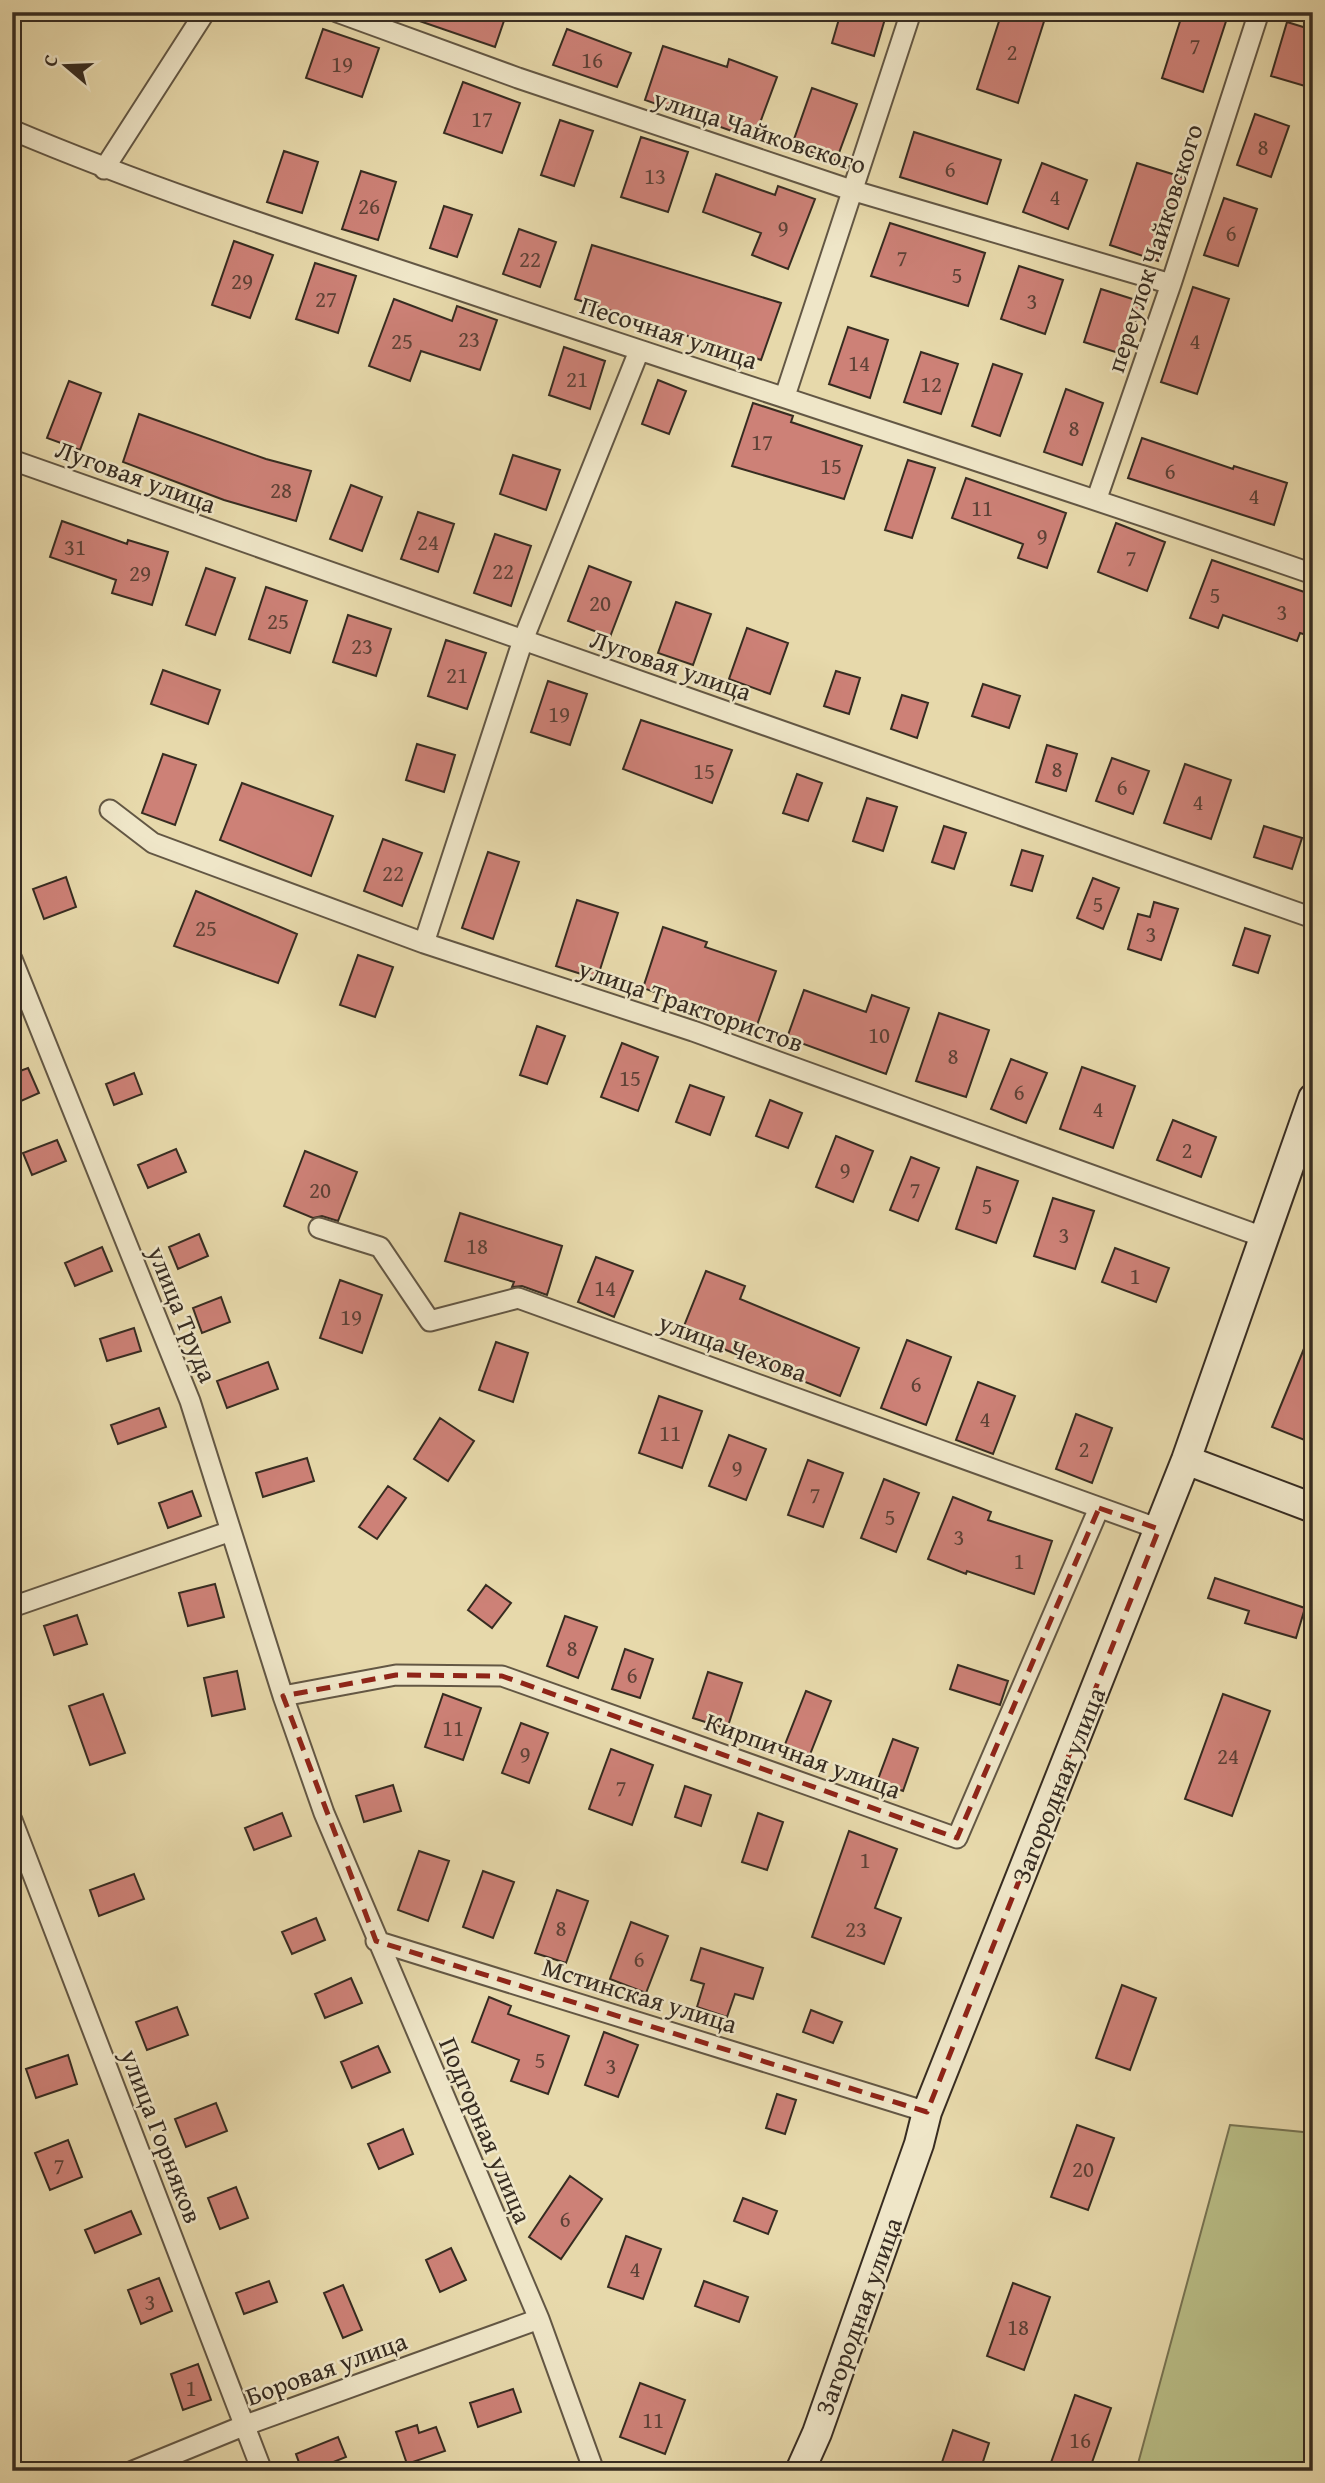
<svg xmlns="http://www.w3.org/2000/svg" width="1325" height="2483" font-family="'Gentium Book Plus',serif">
	<style>
		.green { fill: #b9be87; stroke: #787554; stroke-width: 2 }
		.building { fill: #cd8177; stroke: #372c21; stroke-width: 2 }
		.lines { fill: none; stroke-linecap: round; stroke-linejoin: round }
		.street-casing { stroke: #635744; stroke-width: 23 }
		.secondary-casing { stroke: #372c21; stroke-width: 32 }
		.street { stroke: #efe6c8; stroke-width: 19 }
		.secondary { stroke: #efe6c8; stroke-width: 28 }
		.marked { fill: none; stroke: #8f2418; stroke-width: 5; stroke-dasharray: 14 9; stroke-linejoin: round }
		.labels { text-anchor: middle; dominant-baseline: central; stroke-width: 5; stroke-linejoin: round; paint-order: stroke }
		.number-label { font-size: 23px; fill: #5c4136 }
		.street-label { font-size: 26px; fill: #372c21; stroke: #efe6c8 }
	</style>
	<rect width="100%" height="100%" fill="#e7d9ab"/>
	<filter id="stains"><feTurbulence type="fractalNoise" baseFrequency=".00286" numOctaves="4"/><feColorMatrix values="0 0 0 0 .2 0 0 0 0 .09 0 0 0 0 .02 0 0 0 .5 -.17"/></filter>
	<radialGradient id="worn" r=".72"><stop offset=".6" stop-color="#630" stop-opacity="0"/><stop offset="1" stop-color="#630" stop-opacity=".3"/></radialGradient>
	<path class="green" d="M1230,2125L1313,2133V2471H1136Z"/>
	<path class="building" d="M402,12H507L495,47L402,15Z
		M841,12H887L874,56L832,43Z
		M1002,12H1047L1018,103L977,89Z
		M1183,12H1229L1203,92L1162,78Z
		M1287,22L1313,30V59L1305,86L1271,76Z
		M323,29L379,48L362,97L306,78Z
		M567,29L631,53L617,87L553,65Z
		M663,46L727,67L729,59L777,77L754,139L645,100Z
		M463,82L520,103L502,153L444,133Z
		M812,88L857,104L836,161L792,145Z
		M1255,114L1289,126L1271,177L1237,165Z
		M560,120L593,131L574,186L541,175Z
		M914,132L1001,160L987,204L900,177Z
		M641,137L688,152L668,212L621,197Z
		M284,151L318,162L302,213L267,202Z
		M1042,163L1087,180L1068,229L1023,212Z
		M1137,163L1185,178L1158,261L1110,245Z
		M361,171L396,182L378,240L342,229Z
		M716,174L775,195L778,186L815,199L788,269L752,255L761,233L703,212Z
		M1224,198L1257,209L1238,266L1204,255Z
		M444,206L472,215L457,257L430,248Z
		M890,223L985,253L968,306L871,276Z
		M519,229L556,242L540,287L503,274Z
		M234,241L273,255L250,318L212,305Z
		M592,245L781,303L761,360L575,299Z
		M315,263L356,276L338,333L296,319Z
		M1019,266L1063,280L1045,334L1001,319Z
		M1193,287L1229,299L1197,394L1161,382Z
		M1101,289L1142,302L1125,355L1084,342Z
		M394,299L452,321L457,306L497,320L480,370L421,351L410,381L369,366Z
		M848,327L888,340L870,398L829,384Z
		M564,347L605,361L590,409L549,395Z
		M921,352L958,364L941,414L904,402Z
		M993,364L1022,374L1000,436L972,426Z
		M658,380L686,391L669,434L642,424Z
		M69,381L101,393L80,450L47,438Z
		M1066,389L1103,403L1082,465L1044,452Z
		M753,403L793,416L791,422L862,446L844,499L732,466Z
		M139,414L266,459L311,471L296,521L224,500L123,462Z
		M1142,438L1233,469L1234,466L1287,483L1274,525L1128,478Z
		M513,455L560,470L546,510L500,494Z
		M908,460L935,468L912,538L885,530Z
		M966,478L1066,513L1047,568L1018,558L1023,544L952,518Z
		M351,485L382,497L362,551L330,539Z
		M418,512L454,524L438,572L401,559Z
		M62,521L127,544L128,540L168,552L152,605L112,593L116,580L50,557Z
		M1116,523L1165,542L1147,591L1098,572Z
		M495,534L531,546L511,606L474,593Z
		M1212,560L1313,595V637L1300,633L1297,641L1223,615L1218,628L1190,618Z
		M589,566L631,582L610,637L568,621Z
		M206,568L235,578L215,635L186,625Z
		M266,587L307,601L290,653L249,639Z
		M676,602L711,614L693,665L658,653Z
		M348,615L391,629L376,676L333,662Z
		M747,628L788,643L770,694L729,679Z
		M446,640L486,653L467,709L428,696Z
		M163,670L220,690L208,724L151,704Z
		M836,671L860,678L849,714L824,706Z
		M548,681L587,694L570,745L531,732Z
		M983,684L1020,696L1009,728L972,716Z
		M902,695L928,703L917,738L891,729Z
		M641,720L732,750L712,803L623,769Z
		M417,744L455,755L444,792L406,780Z
		M1047,745L1077,754L1066,791L1036,782Z
		M163,754L196,765L175,825L142,813Z
		M1112,758L1149,771L1133,814L1096,801Z
		M1185,764L1231,780L1211,839L1164,823Z
		M797,774L822,783L808,821L783,813Z
		M242,783L333,816L311,876L220,840Z
		M867,798L897,807L883,851L853,841Z
		M944,826L966,833L954,869L932,862Z
		M1264,826L1302,838L1292,869L1254,857Z
		M383,839L422,853L402,906L364,891Z
		M1022,850L1043,856L1032,891L1011,885Z
		M488,852L519,862L493,939L462,928Z
		M66,877L76,907L44,919L33,889Z
		M1093,878L1119,888L1103,929L1077,918Z
		M196,891L297,934L278,983L174,946Z
		M577,900L618,913L597,979L556,966Z
		M1154,902L1178,909L1161,960L1128,949L1138,914L1150,917Z
		M663,927L707,942L705,947L776,971L756,1028L643,988Z
		M1245,928L1270,936L1258,973L1233,965Z
		M358,955L393,967L375,1017L340,1005Z
		M804,990L866,1012L872,995L909,1008L886,1074L787,1038Z
		M939,1013L989,1030L966,1097L916,1081Z
		M537,1026L565,1036L547,1084L520,1075Z
		M622,1043L658,1057L638,1111L601,1097Z
		M1011,1059L1047,1073L1026,1123L991,1109Z
		M1082,1067L1135,1086L1113,1148L1060,1129Z
		M28,1068L39,1093L12,1105V1074Z
		M134,1073L142,1094L114,1105L106,1084Z
		M690,1085L724,1097L710,1135L676,1122Z
		M770,1100L802,1113L788,1148L756,1136Z
		M1173,1120L1216,1137L1201,1177L1157,1160Z
		M836,1136L873,1151L853,1202L816,1187Z
		M57,1140L66,1161L32,1175L23,1153Z
		M176,1149L186,1172L148,1188L138,1165Z
		M305,1151L357,1172L338,1221L322,1216L313,1218L284,1206Z
		M911,1157L939,1168L918,1221L890,1210Z
		M977,1167L1018,1181L996,1243L956,1229Z
		M1053,1198L1094,1211L1075,1269L1034,1256Z
		M460,1213L562,1246L547,1295L522,1286L512,1287L514,1282L445,1261Z
		M199,1234L208,1256L178,1269L169,1247Z
		M102,1247L112,1271L75,1286L65,1263Z
		M1115,1248L1169,1268L1156,1302L1102,1282Z
		M596,1257L633,1271L614,1317L578,1302Z
		M706,1271L745,1286L740,1299L859,1348L840,1396L721,1348L719,1352L680,1336Z
		M340,1280L382,1295L362,1353L320,1338Z
		M221,1297L230,1322L202,1333L193,1308Z
		M134,1328L141,1351L107,1361L100,1339Z
		M1312,1329L1313,1426L1307,1441L1272,1427Z
		M907,1340L951,1357L926,1425L881,1408Z
		M496,1342L528,1353L513,1402L479,1390Z
		M268,1362L278,1389L227,1408L217,1381Z
		M978,1382L1015,1396L993,1454L956,1440Z
		M659,1396L702,1411L682,1468L639,1453Z
		M159,1408L166,1427L118,1444L111,1425Z
		M1076,1414L1112,1428L1092,1483L1056,1469Z
		M440,1418L474,1441L448,1481L414,1459Z
		M729,1435L766,1449L746,1500L709,1486Z
		M307,1458L314,1481L263,1497L256,1473Z
		M808,1460L843,1473L823,1527L788,1515Z
		M884,1479L919,1493L896,1552L861,1538Z
		M388,1486L406,1498L377,1539L359,1527Z
		M192,1491L201,1516L168,1528L159,1503Z
		M953,1497L991,1512L988,1520L1052,1541L1034,1594L967,1571L966,1574L928,1559Z
		M1215,1578L1305,1608L1296,1638L1245,1623L1249,1611L1208,1598Z
		M215,1584L224,1617L188,1626L179,1593Z
		M486,1585L511,1603L492,1628L468,1610Z
		M77,1615L87,1644L54,1655L44,1626Z
		M565,1616L597,1627L578,1678L547,1666Z
		M625,1649L653,1659L640,1698L612,1689Z
		M958,1665L1008,1681L1000,1705L950,1689Z
		M237,1671L245,1709L212,1716L204,1678Z
		M708,1672L742,1683L727,1729L693,1718Z
		M806,1691L831,1701L809,1757L784,1747Z
		M103,1694L125,1753L90,1765L69,1706Z
		M443,1694L481,1708L463,1760L425,1747Z
		M1223,1694L1270,1711L1232,1816L1185,1799Z
		M521,1723L548,1733L529,1783L502,1773Z
		M893,1739L918,1748L903,1791L877,1782Z
		M611,1749L653,1765L632,1825L589,1809Z
		M393,1785L401,1811L364,1822L356,1796Z
		M685,1786L711,1795L701,1826L675,1817Z
		M282,1813L291,1836L254,1850L245,1828Z
		M758,1813L783,1822L767,1870L742,1862Z
		M849,1831L897,1849L875,1908L901,1918L884,1964L812,1937Z
		M419,1851L449,1861L428,1921L398,1910Z
		M483,1871L514,1882L493,1938L463,1927Z
		M134,1874L144,1899L99,1916L90,1890Z
		M557,1890L588,1901L566,1963L535,1953Z
		M316,1918L325,1940L292,1954L282,1932Z
		M631,1922L668,1936L646,1993L610,1979Z
		M701,1948L763,1968L753,1999L735,1994L727,2017L697,2007L704,1984L691,1980Z
		M351,1978L362,2003L325,2018L315,1994Z
		M1122,1985L1156,1998L1130,2070L1096,2058Z
		M489,1997L511,2006L508,2014L569,2036L548,2094L511,2081L519,2060L472,2042Z
		M177,2007L188,2035L147,2050L136,2022Z
		M811,2010L842,2022L833,2043L803,2032Z
		M604,2032L638,2045L618,2097L585,2085Z
		M378,2046L390,2072L352,2088L341,2062Z
		M68,2055L77,2084L36,2098L26,2069Z
		M777,2094L796,2100L785,2134L766,2128Z
		M216,2103L227,2131L186,2147L175,2119Z
		M1077,2125L1114,2138L1088,2210L1051,2197Z
		M403,2129L413,2154L379,2169L368,2144Z
		M68,2140L82,2177L50,2190L35,2153Z
		M570,2176L602,2199L561,2259L529,2237Z
		M236,2187L248,2218L220,2229L208,2198Z
		M743,2198L777,2211L768,2234L734,2221Z
		M131,2211L141,2234L95,2253L85,2230Z
		M626,2236L661,2249L643,2299L608,2287Z
		M451,2248L466,2280L440,2292L426,2260Z
		M159,2278L172,2311L141,2324L128,2290Z
		M269,2281L277,2302L244,2314L236,2293Z
		M704,2281L748,2297L739,2322L695,2306Z
		M1013,2283L1050,2297L1024,2370L987,2356Z
		M343,2285L362,2330L343,2338L324,2293Z
		M198,2364L211,2400L183,2410L171,2374Z
		M640,2383L685,2400L665,2454L620,2437Z
		M513,2389L521,2412L478,2427L470,2403Z
		M1075,2395L1111,2408L1089,2471H1048Z
		M417,2425L419,2433L436,2427L445,2451L407,2464L396,2432Z
		M953,2430L989,2443L980,2471H939Z
		M338,2437L346,2457L311,2471H302L296,2454Z"/>
	<g class="lines">
		<defs>
			<path id="street" d="M337,12L518,78L851,190L1171,284
				M12,130C154,190 301,237 448,286C736,384 1026,474 1313,574
				M104,169L205,12
				M785,396L911,12
				M12,460L1313,918
				M1097,498L1171,284L1259,12
				M110,810L153,843L424,943L693,1031L1263,1237
				M424,943L523,640L639,351
				M12,959L190,1401L283,1696L324,1813L539,2319L594,2471
				M319,1228L380,1247L430,1321L518,1298L1159,1529
				M12,1607L231,1531
				M283,1696L396,1675L502,1676L957,1838L1099,1508
				M12,1820L262,2471
				M376,1941L927,2112
				M133,2471L243,2426L539,2319"/>
			<path id="secondary" d="M1186,1460L1313,1508
				M800,2471L817,2433L919,2144L927,2112L1186,1460L1313,1098"/>
		</defs>
		<use href="#street" class="street-casing"/>
		<use href="#secondary" class="secondary-casing"/>
		<use href="#street" class="street"/>
		<use href="#secondary" class="secondary"/>
	</g>
	<path class="marked" d="M1099,1508L1159,1529L927,2112L376,1941L283,1696L396,1675L502,1676L957,1838Z"/>
	<g class="labels">
		<g class="number-label">
			<text x="1195" y="45">7</text>
			<text x="1012" y="51">2</text>
			<text x="592" y="59">16</text>
			<text x="342" y="63">19</text>
			<text x="482" y="118">17</text>
			<text x="1263" y="146">8</text>
			<text x="950" y="168">6</text>
			<text x="655" y="175">13</text>
			<text x="1055" y="196">4</text>
			<text x="369" y="205">26</text>
			<text x="783" y="227">9</text>
			<text x="1231" y="232">6</text>
			<text x="902" y="257">7</text>
			<text x="530" y="258">22</text>
			<text x="957" y="274">5</text>
			<text x="242" y="280">29</text>
			<text x="326" y="298">27</text>
			<text x="1032" y="300">3</text>
			<text x="469" y="338">23</text>
			<text x="402" y="340">25</text>
			<text x="1195" y="340">4</text>
			<text x="859" y="362">14</text>
			<text x="577" y="378">21</text>
			<text x="931" y="383">12</text>
			<text x="1074" y="427">8</text>
			<text x="762" y="441">17</text>
			<text x="831" y="465">15</text>
			<text x="1170" y="470">6</text>
			<text x="281" y="489">28</text>
			<text x="1254" y="495">4</text>
			<text x="982" y="507">11</text>
			<text x="1042" y="535">9</text>
			<text x="428" y="541">24</text>
			<text x="75" y="546">31</text>
			<text x="1131" y="557">7</text>
			<text x="503" y="570">22</text>
			<text x="140" y="572">29</text>
			<text x="1215" y="594">5</text>
			<text x="600" y="602">20</text>
			<text x="1282" y="611">3</text>
			<text x="278" y="620">25</text>
			<text x="362" y="645">23</text>
			<text x="457" y="674">21</text>
			<text x="559" y="713">19</text>
			<text x="1057" y="768">8</text>
			<text x="704" y="770">15</text>
			<text x="1122" y="786">6</text>
			<text x="1198" y="801">4</text>
			<text x="393" y="872">22</text>
			<text x="1098" y="903">5</text>
			<text x="206" y="927">25</text>
			<text x="1151" y="933">3</text>
			<text x="879" y="1034">10</text>
			<text x="953" y="1055">8</text>
			<text x="630" y="1077">15</text>
			<text x="1019" y="1091">6</text>
			<text x="1098" y="1108">4</text>
			<text x="1187" y="1149">2</text>
			<text x="845" y="1169">9</text>
			<text x="320" y="1189">20</text>
			<text x="915" y="1189">7</text>
			<text x="987" y="1205">5</text>
			<text x="1064" y="1234">3</text>
			<text x="477" y="1245">18</text>
			<text x="1135" y="1275">1</text>
			<text x="605" y="1287">14</text>
			<text x="351" y="1316">19</text>
			<text x="916" y="1383">6</text>
			<text x="985" y="1418">4</text>
			<text x="670" y="1432">11</text>
			<text x="1084" y="1448">2</text>
			<text x="737" y="1467">9</text>
			<text x="815" y="1494">7</text>
			<text x="890" y="1516">5</text>
			<text x="959" y="1536">3</text>
			<text x="1019" y="1560">1</text>
			<text x="572" y="1647">8</text>
			<text x="632" y="1674">6</text>
			<text x="453" y="1727">11</text>
			<text x="525" y="1753">9</text>
			<text x="1228" y="1755">24</text>
			<text x="621" y="1787">7</text>
			<text x="865" y="1859">1</text>
			<text x="561" y="1927">8</text>
			<text x="856" y="1928">23</text>
			<text x="639" y="1958">6</text>
			<text x="540" y="2059">5</text>
			<text x="611" y="2065">3</text>
			<text x="59" y="2165">7</text>
			<text x="1083" y="2168">20</text>
			<text x="565" y="2218">6</text>
			<text x="635" y="2268">4</text>
			<text x="150" y="2301">3</text>
			<text x="1018" y="2326">18</text>
			<text x="191" y="2387">1</text>
			<text x="653" y="2419">11</text>
			<text x="1080" y="2439">16</text>
		</g>
		<g class="street-label">
			<text transform="translate(760 131) rotate(18)">улица Чайковского</text>
			<text transform="translate(1154 248) rotate(-72)">переулок Чайковского</text>
			<text transform="translate(669 332) rotate(18)">Песочная улица</text>
			<text transform="translate(136 476) rotate(20)">Луговая улица</text>
			<text transform="translate(671 665) rotate(19)">Луговая улица</text>
			<text transform="translate(691 1005) rotate(19)">улица Трактористов</text>
			<text transform="translate(183 1314) rotate(68)">улица Труда</text>
			<text transform="translate(733 1347) rotate(20)">улица Чехова</text>
			<text transform="translate(803 1755) rotate(20)">Кирпичная улица</text>
			<text transform="translate(1058 1785) rotate(-68)">Загородная улица</text>
			<text transform="translate(640 1995) rotate(17)">Мстинская улица</text>
			<text transform="translate(486 2130) rotate(67)">Подгорная улица</text>
			<text transform="translate(162 2136) rotate(69)">улица Горняков</text>
			<text transform="translate(858 2316) rotate(-70)">Загородная улица</text>
			<text transform="translate(326 2368) rotate(-20)">Боровая улица</text>
		</g>
	</g>
	<rect width="1325" height="2483" fill="none" stroke="#e7d9ab" stroke-width="42"/>
	<rect x="14" y="14" width="1297" height="2455" fill="none" stroke="#372c21" stroke-width="3.5"/>
	<rect x="21" y="21" width="1283" height="2441" fill="none" stroke="#372c21" stroke-width="2"/>
	<g transform="translate(66 66) rotate(289)" stroke="#efe6c8" stroke-width="5" paint-order="stroke">
	<path d="M0-5L12 26L0 18L-12 26Z" fill="#372c21"/>
	<text y="-10" font-size="19" font-weight="bold" text-anchor="middle" fill="#372c21">С</text>
	</g>
	<rect width="100%" height="100%" filter="url(#stains)"/>
	<rect width="100%" height="100%" fill="url(#worn)"/>
</svg>
